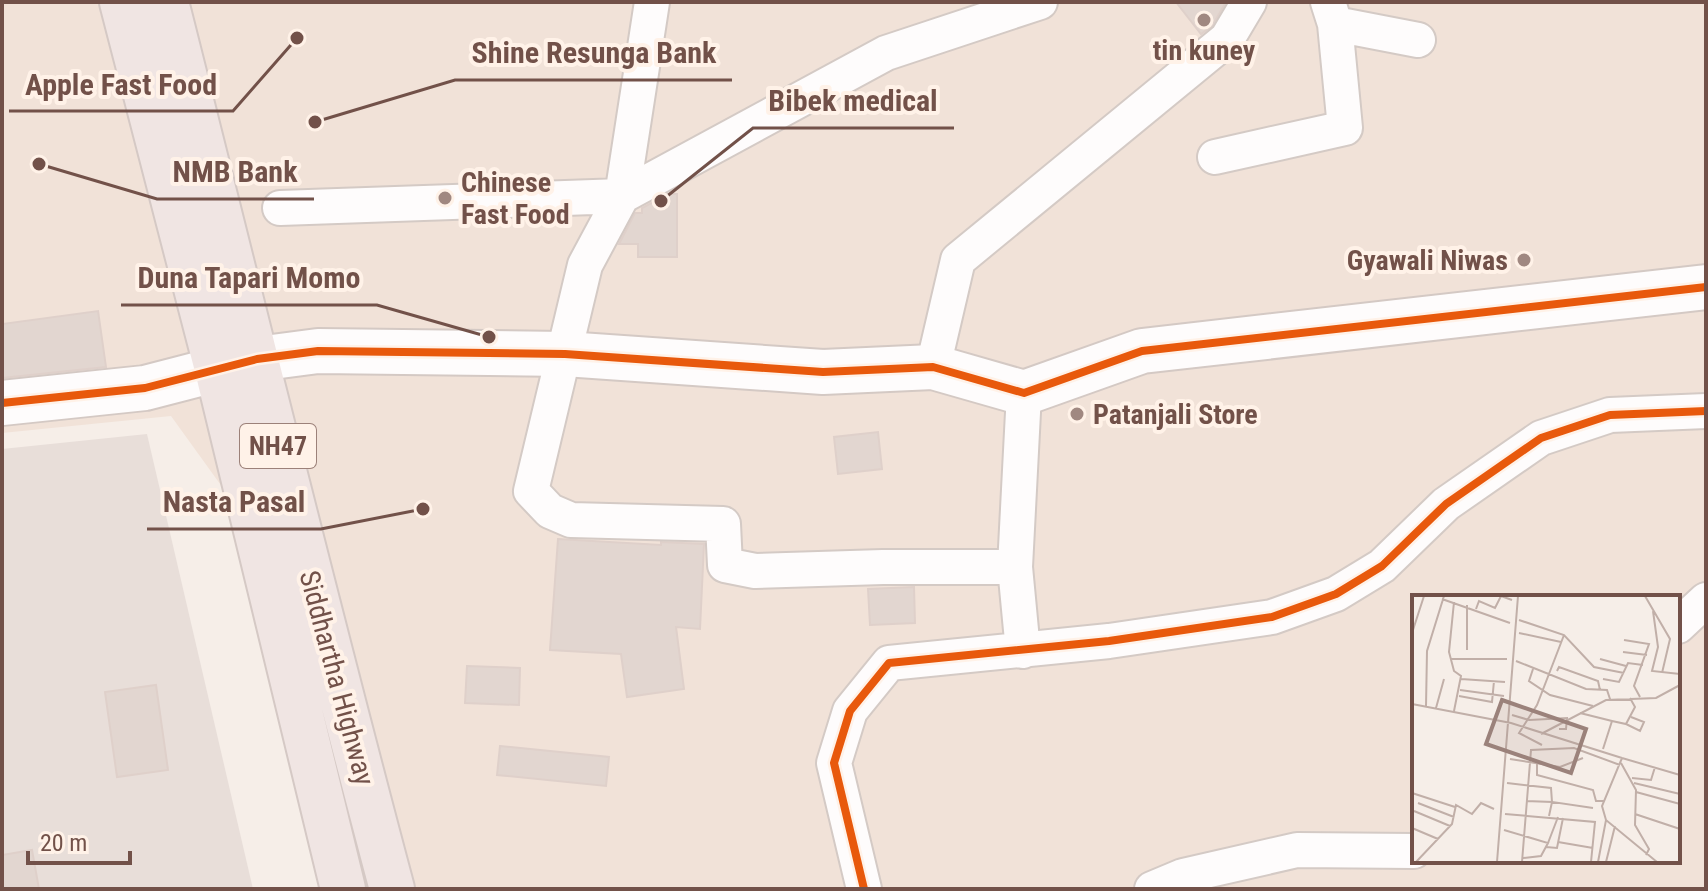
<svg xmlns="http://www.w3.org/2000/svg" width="1708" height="891" font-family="'Roboto Condensed',sans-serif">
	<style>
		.residential { fill: #f1e2d8; fill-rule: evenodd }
		.industrial { fill: #e8ded9 }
		.building { fill: #e2d6d0; stroke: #dfd0ca; stroke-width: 2 }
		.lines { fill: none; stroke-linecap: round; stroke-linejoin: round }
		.street-casing { stroke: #d4cac5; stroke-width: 38 }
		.secondary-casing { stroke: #d4c9c4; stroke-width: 48 }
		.highway-casing { stroke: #d5c9c5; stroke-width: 48 }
		.street { stroke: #fefcfc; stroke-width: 34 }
		.secondary { stroke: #fefcfc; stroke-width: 44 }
		.highway { stroke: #f0e5e3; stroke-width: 44 }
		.cycleway-casing { stroke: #fff2e8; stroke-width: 13 }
		.cycleway { stroke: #e8590c; stroke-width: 8 }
		.poi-dot { fill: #a08881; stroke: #fff2e8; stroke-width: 3 }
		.labels { text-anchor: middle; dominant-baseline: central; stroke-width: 8; stroke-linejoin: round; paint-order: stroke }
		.shield { fill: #fff2e8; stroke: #9c8179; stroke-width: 2 }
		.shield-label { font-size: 26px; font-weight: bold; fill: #725149 }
		.poi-label { font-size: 28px; font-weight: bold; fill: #725149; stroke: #fff2e8; text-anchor: start }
		.street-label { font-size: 28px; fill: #725149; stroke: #fff2e8 }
		.inset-road { fill: none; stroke: #c1afa8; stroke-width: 2 }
		.view { fill: #9b827b; fill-opacity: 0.15; stroke: #9b827b; stroke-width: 4 }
		.inset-edge { fill: none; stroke: #725149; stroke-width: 4 }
		.leader { fill: none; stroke: #725149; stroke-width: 3 }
		.callout-dot { fill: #725149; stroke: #fff2e8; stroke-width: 3 }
		.callout-label { font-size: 30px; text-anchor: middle; font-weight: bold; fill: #725149; stroke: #fff2e8; stroke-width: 8; stroke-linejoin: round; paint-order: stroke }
	</style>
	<rect width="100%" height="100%" fill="#f6eee8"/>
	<path class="residential" d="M2,2H1706V889H392L321,624L171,416L2,433ZM1414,597H1678V861H1414Z"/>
	<path class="industrial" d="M147,434L253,889H2V449Z"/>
	<path class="building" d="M1176,2H1226L1212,26L1201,34Z
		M668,194H677V257H638V244H619L635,213H642V208Z
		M98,311L106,367L2,378V324Z
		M878,432L882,469L838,474L834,437Z
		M558,539L661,545V542L704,544L700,629L676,627L684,689L627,697L621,654L550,650Z
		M914,587L915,623L870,625L868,589Z
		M467,666L520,668L519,705L465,703Z
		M156,685L168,770L117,777L105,692Z
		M500,746L609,757L606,786L497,775Z
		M32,850L39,889H2V855Z"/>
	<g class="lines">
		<defs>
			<path id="street" d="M652,2L622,196L585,265L531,491L550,511L571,520L723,524L725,565L755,571L883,567H1015
				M1335,24L1418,40
				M1215,157L1345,128L1335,24L1328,2
				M280,208L622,196L886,53L1040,2
				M933,367L958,260L1227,39L1249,2
				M1678,626L1706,600
				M1023,651L1015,567L1024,393
				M864,889L834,763L850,711L889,663L1109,641L1272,617L1336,594L1382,566L1446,504L1541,438L1610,415L1706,411
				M1152,889L1183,876L1297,850L1414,851"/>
			<path id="secondary" d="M2,403L145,388L257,359L318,351L565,354L823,372L933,367L1024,393L1142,351L1706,287"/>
			<path id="highway" d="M122,2L217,369L343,889
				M166,2C241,298 313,594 392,889"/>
		</defs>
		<use href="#street" class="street-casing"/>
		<use href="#secondary" class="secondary-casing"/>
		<use href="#highway" class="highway-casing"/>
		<use href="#street" class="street"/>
		<use href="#secondary" class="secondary"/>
		<use href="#highway" class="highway"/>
		<defs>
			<path id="cycleway" d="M2,403L145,388L257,359L318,351L565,354L823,372L933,367L1024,393L1142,351L1706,287
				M864,889L834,763L850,711L889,663L1109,641L1272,617L1336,594L1382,566L1446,504L1541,438L1610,415L1706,411"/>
		</defs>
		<use href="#cycleway" class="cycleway-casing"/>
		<use href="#cycleway" class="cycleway"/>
	</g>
	<g class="poi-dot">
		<circle cx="1204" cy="20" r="8"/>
		<circle cx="445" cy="198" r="8"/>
		<circle cx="1524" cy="260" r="8"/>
		<circle cx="1077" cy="414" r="8"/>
	</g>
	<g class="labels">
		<rect class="shield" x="240" y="424" width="76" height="44" rx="6"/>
		<g class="shield-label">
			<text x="278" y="446">NH47</text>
		</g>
		<g class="poi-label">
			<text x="1204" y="50" text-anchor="middle">tin kuney</text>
			<text x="461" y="182">Chinese<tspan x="461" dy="32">Fast Food</tspan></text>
			<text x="1508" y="260" text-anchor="end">Gyawali Niwas</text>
			<text x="1093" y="414">Patanjali Store</text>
		</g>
		<g class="street-label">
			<text transform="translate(337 678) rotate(75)">Siddhartha Highway</text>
		</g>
	</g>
	<g transform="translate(1412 595)">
		<rect width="268" height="268" fill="#f6eee8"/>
		<path class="inset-road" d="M233,1L258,44L250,78M30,4L98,28M42,7L37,57L42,76L49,81L42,116M55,10V55M64,14L67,6L83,13L89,1L100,5M241,16L246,52L240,76L268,79M107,25L152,40L182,72L212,78M0,38L12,1M107,38L149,47M212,45L237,49L222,91L228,102M211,57L235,60M0,58V117M39,64H95M188,64L214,71M104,66L174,94L195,95L198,104M121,74L117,86L138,100L181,111M145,76L147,72L186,86L188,95M49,84L93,87M191,84L207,87L216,68L231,70M48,95L92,101M47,101L80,107L82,86M0,109L99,128L210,163M14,111L15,56L32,1M24,113L32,84M168,118L200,126L191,154M100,120L117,125L155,123L154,134H147M200,126L214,129L223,112L218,103M214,129L228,136L232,127L219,122M129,139L194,105L244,103L268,90M130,150L107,138L125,110L152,40M98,164L148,172L171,163M209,168L224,195L223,230L237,254L234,260M125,169V180L181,195L184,206H192M220,183L239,185L243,172M95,188L139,193L140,207L181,213M222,188L268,199M224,197L268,209M0,198L43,212M114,206L140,207L137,221M6,208L42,222M2,216L38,231M93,219L183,227L179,267M223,219L268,234M194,225L190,211L210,163L268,180M0,233L26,244M92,235L136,248L129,261L111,263M146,247L181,253M136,248L146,222M134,252L145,253L151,223M4,267L40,229L44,210L60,219L69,208L82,214M85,267L106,1M110,267L119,155L162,153L208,170M186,267L194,225L245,267M194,267L203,231"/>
		<path class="view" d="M90,105L174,134L159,178L74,149Z"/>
		<rect width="268" height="268" class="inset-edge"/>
	</g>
	<path class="leader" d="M315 122L455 80H732M297 38L233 111H9M661 201L753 128H954M39 164L157 199H314M489 337L377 305H121M423 509L321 529H147"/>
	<g class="callout-dot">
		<circle cx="315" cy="122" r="8"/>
		<circle cx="297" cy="38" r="8"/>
		<circle cx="661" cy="201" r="8"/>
		<circle cx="39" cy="164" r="8"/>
		<circle cx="489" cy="337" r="8"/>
		<circle cx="423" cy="509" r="8"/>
	</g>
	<g class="callout-label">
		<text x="594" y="63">Shine Resunga Bank</text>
		<text x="121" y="95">Apple Fast Food</text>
		<text x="853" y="111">Bibek medical</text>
		<text x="235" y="182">NMB Bank</text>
		<text x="249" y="288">Duna Tapari Momo</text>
		<text x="234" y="512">Nasta Pasal</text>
	</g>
	<rect width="1708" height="891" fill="none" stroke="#725149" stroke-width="8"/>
	<path d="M28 851v12h102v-12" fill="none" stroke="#725149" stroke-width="4"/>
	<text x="40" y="851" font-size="24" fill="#725149" stroke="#fff2e8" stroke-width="6" paint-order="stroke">20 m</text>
</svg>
